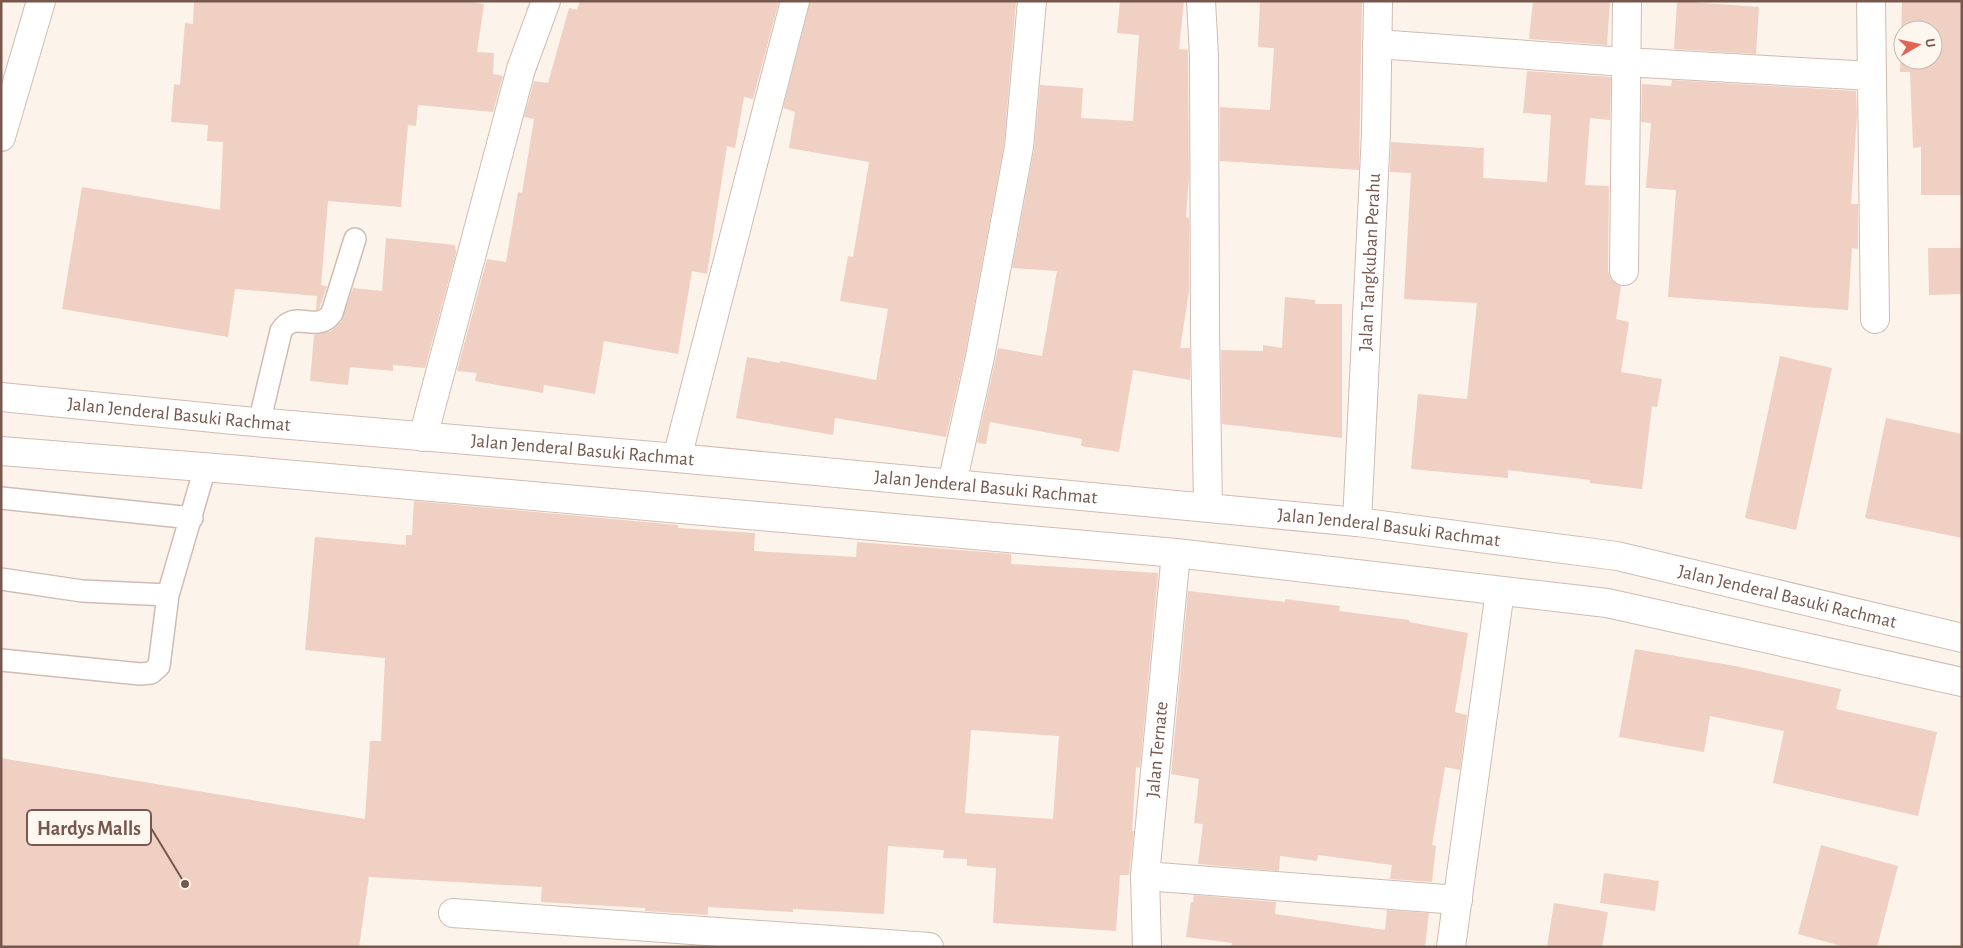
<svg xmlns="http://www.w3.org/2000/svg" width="1963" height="948" font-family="'Alegreya Sans',sans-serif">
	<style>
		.building { fill: #f0d0c2; fill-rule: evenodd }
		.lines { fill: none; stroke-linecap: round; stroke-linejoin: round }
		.service-casing { stroke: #d0bcb2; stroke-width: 24 }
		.minor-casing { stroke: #d0bcb2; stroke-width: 30 }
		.tertiary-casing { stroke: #d0bcb2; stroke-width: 30 }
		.secondary-casing { stroke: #d3bbb0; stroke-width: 30 }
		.service { stroke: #fff; stroke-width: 21 }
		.minor { stroke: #fff; stroke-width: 28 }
		.tertiary { stroke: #fff; stroke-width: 28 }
		.secondary { stroke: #fff; stroke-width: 28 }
		.labels { text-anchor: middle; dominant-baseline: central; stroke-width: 4.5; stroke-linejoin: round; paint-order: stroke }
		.street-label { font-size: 19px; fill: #76584e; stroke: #fef7f0 }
		.leader { fill: none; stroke: #76584e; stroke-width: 2 }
		.callout-dot { fill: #76584e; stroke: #fef7f0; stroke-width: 2 }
		.callout { fill: #fef7f0; stroke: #76584e; stroke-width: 2 }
		.callout-label { font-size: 20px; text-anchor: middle; font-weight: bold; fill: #76584e }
	</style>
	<rect width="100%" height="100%" fill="#fcf3ea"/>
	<path class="building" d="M194,1H465L484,4L477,52L494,53L493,74L503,76L493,112L418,105L416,126L408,125L401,207L328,201L321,285L327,286L319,309L316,310L317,296L235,289L228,337L62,309L82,187L220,210L223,142L207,141L208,125L171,122L174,84L180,85L185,23L193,24Z
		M580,1H779L753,99L744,97L735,148L727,146L707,274L692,271L678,354L604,341L595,394L544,385L543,393L475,381L477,373L457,371L487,259L506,262L518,192L522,193L534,119L524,117L534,81L548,83L569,8L577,10Z
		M810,1H1016L1004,145L965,354L946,437L835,418L833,435L736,418L747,357L780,363V361L876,380L888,309L840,301L848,256L853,257L869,162L789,148L795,112L783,108Z
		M1120,1H1184L1179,49L1188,50V55L1189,176L1186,217L1189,218V292L1180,348H1190V380L1133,370L1119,452L1081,446L1082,439L990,422L986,444L977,443L998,348L1042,356L1057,271L1012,268L1034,150L1040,85L1083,88L1081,118L1133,121L1139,35L1117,33Z
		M1260,1H1362L1359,170L1220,161V107L1270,110L1274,48L1258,47Z
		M1533,1H1610L1607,45L1529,39Z
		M1677,1L1759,7L1756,54L1674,49Z
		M1902,1H1962V195H1921V147L1913,148L1910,72H1900ZM1903,30H1933V60H1903Z
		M1527,71L1611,77L1610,120L1590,118L1585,185L1609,186L1608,271L1611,279L1616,284L1621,286L1616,319L1629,322L1621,372L1662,379L1657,407L1652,406L1642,489L1590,483V480L1508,470V478L1411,469L1418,394L1467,399L1477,303L1404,299L1411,173L1390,172L1391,142L1484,148L1483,178L1547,182L1551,115L1523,113Z
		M1672,80L1856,91L1857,115L1851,204H1858V249L1852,248L1848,310L1668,297L1676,190L1646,188L1651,123L1641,122L1642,84L1671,86Z
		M386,238L455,245L456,253L425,368L393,365V371L350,367L348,385L310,381L314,335L331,331L341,322L353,288L382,291Z
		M1928,248H1962V294L1929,295Z
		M1285,297L1315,300V304H1342V438L1222,424L1221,350L1263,351V345L1282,348Z
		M1780,356L1832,368L1796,530L1745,518Z
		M1886,418L1962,434V538L1865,518Z
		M414,501L678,525V528L755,533L754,551L856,557L857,542L1011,554V564L1158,573L1140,768L1136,767L1132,831H1134L1129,875H1120L1116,931L993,923L996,868L967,866V859L943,858L944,850L888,846L884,914L793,909V912L708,907V915L645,911V908L541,902L542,887L369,877L359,947H1V758L365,819L370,741H381L385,658L305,650L315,537L406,545V535H412ZM971,730L1059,736L1053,819L965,813Z
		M1188,591L1285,602V599L1340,606L1339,611L1409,620V622L1468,633L1455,712L1467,715L1460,770L1445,767L1432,845L1436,846L1432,882L1390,879L1392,865L1318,855L1317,861L1280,856L1279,871L1198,864L1203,824L1194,823L1199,779L1171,774Z
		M1635,649L1735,666L1841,689L1836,709L1937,732L1918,816L1773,783L1784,731L1710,716L1704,752L1619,737Z
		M1821,845L1898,866L1877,947H1845L1798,934Z
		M1604,873L1659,881L1655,911L1600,903Z
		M1194,895L1276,902L1275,914L1385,930L1387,910L1429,913L1425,947H1231L1232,943L1186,937L1191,902H1193Z
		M1554,903L1608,912L1602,947H1547Z"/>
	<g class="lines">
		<defs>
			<path id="service" d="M259,423L281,331C295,308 317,335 332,313L355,239
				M1,498L192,518
				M1,579L82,591L168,595L205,468
				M1,660L140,674L151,673L159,666L168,595"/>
			<g id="minor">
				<path d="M1201,1L1204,55L1205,331L1208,508"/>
				<path d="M1871,1L1875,319"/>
				<path d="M1377,44L1625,62L1872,76"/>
				<path d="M1624,271L1627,1"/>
				<path d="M423,437L521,69L546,1"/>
				<path d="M677,458L795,1"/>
				<path d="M952,484L980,357L1019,147L1032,1"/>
				<path id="s1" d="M1357,522L1376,133L1378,1"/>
				<path d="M1145,876L1458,900"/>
				<path d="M453,913L929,947"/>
				<path id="s2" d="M1147,947L1145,876L1176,553"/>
				<path d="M1451,947L1500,591"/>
			</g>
			<path id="tertiary" d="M1,137L41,1"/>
			<g id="secondary">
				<path id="s3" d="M1,397L244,421L677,458L1357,522L1617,556L1962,638"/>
				<path d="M1,451L240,470L1176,553L1607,603L1962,682"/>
			</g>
		</defs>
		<use href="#service" class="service-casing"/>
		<use href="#minor" class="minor-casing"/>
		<use href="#tertiary" class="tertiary-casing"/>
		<use href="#secondary" class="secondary-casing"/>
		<use href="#service" class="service"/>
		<use href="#minor" class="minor"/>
		<use href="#tertiary" class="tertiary"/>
		<use href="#secondary" class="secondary"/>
	</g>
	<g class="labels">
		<g class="street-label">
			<text stroke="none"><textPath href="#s1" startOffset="260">Jalan Tangkuban Perahu</textPath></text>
			<text stroke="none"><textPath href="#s3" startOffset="179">Jalan Jenderal Basuki Rachmat</textPath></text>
			<text stroke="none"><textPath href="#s3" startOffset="584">Jalan Jenderal Basuki Rachmat</textPath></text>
			<text stroke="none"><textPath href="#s3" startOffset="989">Jalan Jenderal Basuki Rachmat</textPath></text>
			<text stroke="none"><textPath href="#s3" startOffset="1394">Jalan Jenderal Basuki Rachmat</textPath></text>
			<text stroke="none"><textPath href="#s3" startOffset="1799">Jalan Jenderal Basuki Rachmat</textPath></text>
			<text stroke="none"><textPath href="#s2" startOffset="198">Jalan Ternate</textPath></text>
		</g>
	</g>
	<path class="leader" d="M185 884L151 828"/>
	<circle class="callout-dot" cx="185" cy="884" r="5"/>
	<rect class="callout" x="27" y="810" width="124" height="35" rx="5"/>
	<g class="callout-label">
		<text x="89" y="835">Hardys Malls</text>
	</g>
	<rect width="1963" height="948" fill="none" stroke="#76584e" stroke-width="5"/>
	<g transform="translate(1918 45) rotate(81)"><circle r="24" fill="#fef7f0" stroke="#c8b7af"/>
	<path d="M0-4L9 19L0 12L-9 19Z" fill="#df6555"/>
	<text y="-8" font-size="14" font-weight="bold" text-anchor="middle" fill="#76584e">U</text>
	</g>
</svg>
